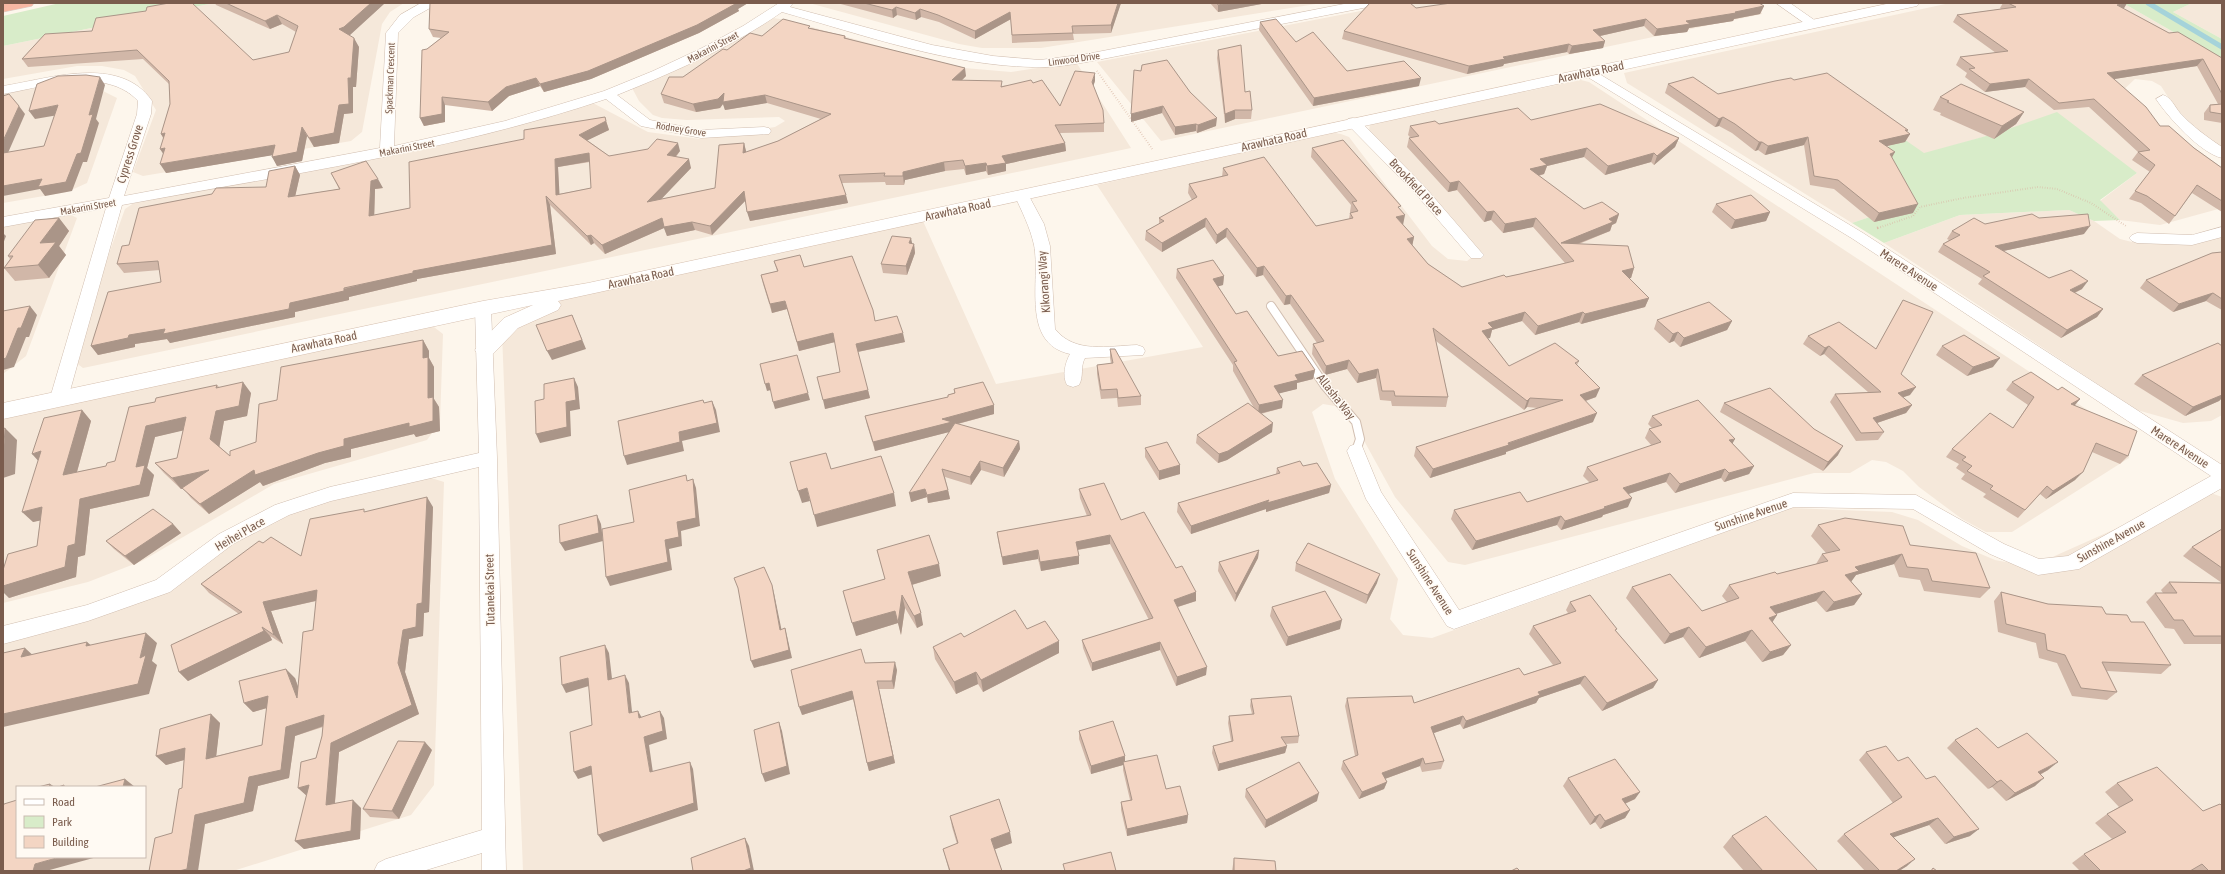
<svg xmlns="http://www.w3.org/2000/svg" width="2225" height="874" font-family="'Asap Condensed',sans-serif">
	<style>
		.residential { fill: #f5e8da; fill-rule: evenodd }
		.green { fill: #d8ecc9 }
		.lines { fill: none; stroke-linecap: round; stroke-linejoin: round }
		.stream { stroke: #a5d3da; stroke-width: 5 }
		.lane-casing { stroke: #d1beb0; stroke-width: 10 }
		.street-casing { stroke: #d1beb0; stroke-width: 1 }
		.secondary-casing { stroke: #d6c0b0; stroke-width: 1 }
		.highway-casing { stroke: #dad1cd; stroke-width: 1 }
		.path-far1 { stroke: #d9b8a5; stroke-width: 2; stroke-dasharray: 0.5 2; stroke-linecap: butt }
		.path { stroke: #d9b8a5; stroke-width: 2.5; stroke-dasharray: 1 3; stroke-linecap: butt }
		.lane { stroke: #fff; stroke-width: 8 }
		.street { fill: #fff; fill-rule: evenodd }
		.secondary { fill: #fff; fill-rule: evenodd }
		.highway { fill: #f7b7a3; fill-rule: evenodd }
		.wall { fill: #d1b7a8; fill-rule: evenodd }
		.shaded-wall { fill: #aa9588 }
		.building { fill: #f3d5c3; stroke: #aa9588; fill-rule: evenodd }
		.labels { text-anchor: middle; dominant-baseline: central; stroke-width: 3; stroke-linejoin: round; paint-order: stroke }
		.far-street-label { font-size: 10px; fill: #7a5c4d; stroke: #fffaf3 }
		.street-label { font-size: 12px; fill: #7a5c4d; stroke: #fffaf3 }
	</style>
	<rect width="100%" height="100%" fill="#fdf6ec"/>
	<path class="residential" d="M214,3H404L390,12L382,24L362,132L351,141L143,176L133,172L156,110L135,76L124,70L102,66H77L3,79V46Z
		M809,3H1322L1041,48H982L959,44Z
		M1402,3H1753L1759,7L1762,14L1161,141L1097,62Z
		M1950,3H2123L2222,60V149L2195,130L2175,108L2161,86L2152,81L2135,79L2117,96L2222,208L2160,225L2120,220L2100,201L2137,173L1997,133L1924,154L1900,207L1852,223L1627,83L1624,73Z
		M2192,3H2222V39L2173,12Z
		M773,18L787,20L953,67L1011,72L1076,62L1131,148L83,368L71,359L125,209L150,192L527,121L589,101L648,132L700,139L775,127L785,121L779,117L687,120L662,118L653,115L639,101L631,86Z
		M1581,80L1589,82L2127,436L2129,441V458L2012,532H1986L1962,519L1919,487L1903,471L1886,462L1872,460L1850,473H1814L1465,565L1448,562L1395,497L1357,428L1344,410L1335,406L1323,404L1312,412L1335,479L1398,579L1390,619L1403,635L1432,638L1791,508L1892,512L1918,520L1962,546L1995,560L2027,566L2048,559L2198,492H2208L2222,497V871H523L502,333L546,303L923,221L996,384L1203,347L1097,185L1329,132L1341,134L1349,137L1432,246L1448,259L1467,261L1476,254L1369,131L1370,124Z
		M64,85L95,87L117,98L87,183L67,192L3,203V93Z
		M58,208L77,218L26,356L3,374V219Z
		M2069,210L2094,221L2120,239L2132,242L2181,238L2222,228V415L2211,421L2183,423L2137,410L1884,243L1960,215Z
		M430,324L443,334L440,422L427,440L274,484L142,561L88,582L3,603V414Z
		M425,476L444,482L434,785L411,815L233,871H3V636L87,617L191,566L271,517ZM17,787H145V857H17Z"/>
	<path class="green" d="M60,3H214L3,46V16Z
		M2123,3H2192L2173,12L2222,39V60Z
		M2057,112L2137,173L2100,200L2120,220L2094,221L2069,210L1960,215L1884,243L1852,223L1899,207L1887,148L1901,137L1924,153L1997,133Z"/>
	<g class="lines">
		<path class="stream" d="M2148,3L2222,47"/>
		<defs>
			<path id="lane" d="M1271,306L1325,386L1356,422L1360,439L1356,451"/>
			<path id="street" d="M421,3H439L414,17L398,33L394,146L505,121L604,91L653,71L702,48L743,26L779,3H793L790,7L932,45L993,56L1040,60L1087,54L1349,3H1374L1368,7L1087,62C1069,65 1051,68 1032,67C947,65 864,35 782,12C732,47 674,72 617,95L650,120L701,130L764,127L769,128L771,131L769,134L701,138L641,126L606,99C449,152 284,175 122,205L68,398L65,402L59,404L53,402L50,398L106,208L3,227V217L109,198L137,114L138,101C106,66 44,87 3,94V86C48,79 120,54 152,101L151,114L124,196L380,148L386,33L400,15Z
				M1776,3H1790L1820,24L1818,27H1810Z
				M1591,69L1863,233L2222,465V488L2079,569L2038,575L1990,554L1913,509L1794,507L1454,629L1447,626L1366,499L1347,451L1350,446L1356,444L1362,446L1381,492L1459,610L1793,493L1916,495L2004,544L2039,559L2068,556L2211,476L1853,239L1586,76L1584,73L1586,70Z
				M2163,95C2171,97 2175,107 2180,113C2192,126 2207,137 2222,147V158C2200,153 2168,117 2156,99Z
				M1353,118L1358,119L1425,187L1481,252L1484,255L1481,258H1471L1415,193L1348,125L1346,122L1348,119Z
				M1022,192L1027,193L1029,196L1044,224L1050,246L1055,329C1075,354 1108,346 1137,345L1143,347L1145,351L1143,355L1085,358C1080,366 1084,377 1079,385L1073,387L1067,385C1062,376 1065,363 1070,354C1020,343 1041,280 1034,245C1030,227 1022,212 1015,196L1017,193Z
				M2222,227V237L2192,245L2137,243L2132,241L2129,238L2132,235L2137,233L2192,235Z
				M483,303L489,304L491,308L497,458L506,871H482V853L423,871H374L378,863L386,859L482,830L479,467L331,501L289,515L233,544L170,592L88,621L3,644V626L87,605L156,580L219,534L275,505L330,487L479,453L475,308L477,304Z"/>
			<path id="secondary" d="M1891,3H1919L1917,6L1912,7L558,301L561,305L558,310L518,328L492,355L485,357L478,355L475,350L478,345L504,318L533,305L3,419V403L483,301L588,283Z"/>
			<path id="highway" d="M34,3L32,6L3,12V4Z"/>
		</defs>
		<use href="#lane" class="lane-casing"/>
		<use href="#street" class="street-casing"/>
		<use href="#secondary" class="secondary-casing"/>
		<use href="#highway" class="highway-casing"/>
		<path class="path-far1" d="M1097,71L1153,150
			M1878,228L1913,216L1920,207L1963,198L2038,187L2057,189L2091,203L2126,226"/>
		<path class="path" d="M1877,228L1881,227"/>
		<use href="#lane" class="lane"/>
		<use href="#street" class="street"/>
		<use href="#secondary" class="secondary"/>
		<use href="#highway" class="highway"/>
	</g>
	<path class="wall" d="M215,3H385L349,35L359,47L356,87H353V113L344,114L339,143L314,147L307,136L302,161L277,166L272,155L166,173L163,154V138L161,134L170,104L169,84L143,59L28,67L22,59L45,34L253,60L289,52L296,32L282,24L270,29L216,5Z
		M430,3H748L738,9L739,11L699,33L591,79L544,92L540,86L509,96L492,111L445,105V122L424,126L420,118L427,49L441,38L433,37L429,29Z
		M837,3H1121L1111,33L1073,34L1074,40L1012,43L1011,19L975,39L939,22L921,17L916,20L897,15L893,18Z
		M1210,3H1267L1218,12Z
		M2003,3H2127L2123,9L2169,33L2222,58V123L2204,120V113L2210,105L2218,104L2197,66L2114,79L2160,126L2194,148L2222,168V212L2192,193L2169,224L2141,203L2129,199L2150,172L2132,160L2138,152L2089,107L2054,110L2025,87L1985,92L1965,77L1967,73L1956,65L1960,57L1996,53L1953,22L1957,15L2001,9L2000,8Z
		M1764,6L1760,14L1734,19L1733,21L1689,28L1687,32L1654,36L1644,26L1600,36L1605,41L1603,48L1569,54L1567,52L1504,64L1503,66L1467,74L1342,39L1344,31L1416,8Z
		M1260,22L1347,71L1419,86L1313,106L1259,30Z
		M811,28L845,36L846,38L966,76L961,81L1002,86L1033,83L1060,106L1095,81L1093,86L1104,123V132L1060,133L1065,143L1066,151L1006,164V171L988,175L986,171L966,175L964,169L945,171L905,180L904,185H886L885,182L842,183L848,203L750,221L745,201L712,235L695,230L667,236L664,228L605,254L594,243L591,245L550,205L556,254L417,279V281L349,297V300L295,312V317L170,343L167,339L135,344V347L98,355L91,346L161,282L160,270L124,273L117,264L129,245L266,187L295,166L300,175L295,196L339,189L331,173L383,188L375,189L374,215L410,208L524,139L605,117L609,130L587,140L609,156L680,151L676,157L691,168L661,199L715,188L744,143L746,152L778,141L821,119L767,103L725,110L723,104L720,108L696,112L664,103L661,94L683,77L727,50L762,36ZM590,162L591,188L559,194L558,167Z
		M1218,50L1245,92L1252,110L1251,119H1235L1225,123L1217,58Z
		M1794,80L1907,132L1910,134L1905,142L1886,146L1892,157L1913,213L1874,222L1834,189L1810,185L1804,145L1765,155L1758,150L1755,151L1732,133L1719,126L1715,127L1665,93L1668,84L1718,94Z
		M1190,92L1216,126L1197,133L1196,131L1175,135L1162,113L1131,122Z
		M1940,97L2024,112L2016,124L1994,139L1940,115L1941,113L1933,110Z
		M1531,120L1679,138L1675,147L1654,165L1651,162L1605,175L1584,157L1547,166L1544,174L1539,176L1584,209L1619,214L1616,223L1612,225L1610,231L1579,244L1634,268L1631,278H1629L1649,298L1645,307L1581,324L1579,322L1535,335L1522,321L1492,330L1490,338H1487L1509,366L1579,361L1577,365L1596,397L1586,401L1593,422L1506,452V454L1430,478L1414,456L1416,447L1538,408L1527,407L1524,410L1436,341L1448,397L1446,407L1392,406L1391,401L1380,400L1376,378L1357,383L1347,369L1325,375L1312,354L1313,344L1317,343L1290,304L1284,305L1263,275L1256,277L1226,237L1216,244L1205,227L1162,252L1145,240L1146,231L1159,224V218L1192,200L1188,193L1189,184L1222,177L1223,168L1316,226L1349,219L1350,213H1351L1350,212L1351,205L1311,157L1312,148L1401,210L1403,225L1414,237L1412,245L1428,264L1462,287L1506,277L1520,274L1565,263L1533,227L1503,233L1491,220L1484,222L1457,190L1448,192L1407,147L1409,138H1411L1408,135L1410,126L1439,124Z
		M1716,204L1770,212L1766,221L1731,229L1712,212Z
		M59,218L69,231L59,246L66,255L49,278L15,281L4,268L10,259L8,256Z
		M2039,218L2084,234L2003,251L2049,278L2082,289L2075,293L2103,309L2097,317L2061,338L1978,284L1982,279L1938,252L1943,244L1949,240L1947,239L1952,231L1985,224Z
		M912,244H914L915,253L907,275L883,273L881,264Z
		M2222,252V310L2206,301L2173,312L2140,288L2146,280Z
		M774,261L804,267L875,321L905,342L858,352L870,398L825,409L840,372L835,342L799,351L787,309L772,313L763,284L761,275L777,271Z
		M1177,269L1224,276L1223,285L1218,286L1236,314L1278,356L1315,370L1313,379L1297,383V389L1279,393L1282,408L1261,414L1272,432L1227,460L1218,463L1196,443L1197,435L1254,408L1233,371V365L1176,278Z
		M1903,300L1901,374L1910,395L1903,397L1912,405L1906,413L1877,423L1884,432L1878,440L1856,441L1830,402L1835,394L1868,392L1824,354L1820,356L1803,344L1808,336L1876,349Z
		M1657,320L1732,321L1727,330L1680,347L1674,341L1669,343L1654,329Z
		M423,340L429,351V358L434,367V399L439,407L440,431L416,437L414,434L351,449V457L325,463L263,486L260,482L209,514L191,498L183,488L181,489L164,473L155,463L177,458L183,430L155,437L147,468L154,475L149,496L90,509L85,555L78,557L76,577L9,598L37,546L40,520L33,522L38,461L82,410L91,421L77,472L106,466L115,461L155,402L217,385L219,387L251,393L247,416L224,421L219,446L230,456L256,442L277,400Z
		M1942,346L1993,367L1967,376L1936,355Z
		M2222,346V398L2219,401L2185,416L2134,384L2142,375Z
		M1110,349L1141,396V405L1118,407L1117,398L1101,399L1097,374V365L1111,364L1110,358Z
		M2012,382L2058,390L2080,399L2075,405L2128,456L2120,464L2092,452L2075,480L2046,499L2040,494L2018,518L1983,497L1986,494L1961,479L1965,474L1956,468L1959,464L1946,457L1952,449L2013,428L2028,405L2006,390Z
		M954,389L994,405V414L958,424L1019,441L1020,449L1004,477L981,470L971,485L945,477L948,490L950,499L928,503L927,497L911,502L949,432L875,451L867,425L865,416L948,397V395L954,393Z
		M1724,403L1838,455L1823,471L1720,412Z
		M1652,416L1732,443L1754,466L1749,474L1724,482L1721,478L1675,493L1666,482L1628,494V507L1603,515L1602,517L1561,530L1557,525L1472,550L1451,519L1454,510L1527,502L1590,483L1583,476L1587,467L1652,446L1645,438L1649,429L1652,428L1648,424Z
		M1145,448L1180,474L1159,480L1145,457Z
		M1303,466L1331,485L1329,493L1266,512V509L1191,534L1177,512L1178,503L1276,474L1277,468Z
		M1079,489L1121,520L1176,568L1196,601L1178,607L1206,675L1176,686L1160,650L1092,671L1083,648L1082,640L1149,620L1110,544L1078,550L1079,556V564L1041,571L1038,559L1003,565L998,540L997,532L1087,516L1080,498Z
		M433,507L429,612L424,613L423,636L409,639L405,672L419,714L339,752L335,803L361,808L360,839L304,849L295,841L307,796L298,788L316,758L322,736L323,727L295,736L289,778L258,786L253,811L172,833L182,788L184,760L166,765L156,756L211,714L220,723L216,756L262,745L267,708L253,712L244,703L295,678L298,687L313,630L316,601L271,611L283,644L270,636L272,640L188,681L179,672L239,614L209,593L201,584L263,543L301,556L366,512Z
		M173,524L181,533L134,565L114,549L106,541Z
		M1818,525L1910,545L1990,588L1980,598L1924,591L1920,580L1899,577L1894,564L1856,575L1851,581L1862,594L1854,605L1826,612L1816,601L1776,614L1777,615L1772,622L1791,645L1783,655L1762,662L1745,641L1699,658L1683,637L1664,644L1626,598L1632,587L1702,611L1727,602L1722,596L1729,585L1777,574L1816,564L1822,554L1826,553L1811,536Z
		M2222,529V644H2184L2174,629L2165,628L2146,602L2155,593H2163L2161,590L2169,582L2222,583L2183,556L2192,547Z
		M877,550L941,576L912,585L923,625L917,628L905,608L901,635L898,623L856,636L885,579Z
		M1259,550L1258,558L1235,602L1218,571L1219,562Z
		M1296,563L1377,583L1366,604L1295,571Z
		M2001,592L2048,604L2106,614L2131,622L2171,665L2161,674L2107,671L2117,692L2107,700L2072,696L2057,663L2039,658L2036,643L1998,632L1994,601Z
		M1570,602L1616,631L1658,680L1653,688L1602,711L1580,684L1539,698L1536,703L1463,729L1460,724L1434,733L1444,761L1441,769L1422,772L1420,766L1385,779L1387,782L1384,789L1359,799L1341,769L1343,761L1355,756L1345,706L1347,698L1414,703L1524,675L1553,665L1529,634L1533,626L1568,613L1566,610Z
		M1272,607L1340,629L1286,646L1270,616Z
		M1027,629L1059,653L983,692L978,684L956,694L935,659L933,647L964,637Z
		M865,663L897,670L894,689H879L895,763L869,771L867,763L853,699L802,715Z
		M1251,699L1299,736L1298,743L1285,744L1287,746L1285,753L1218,771L1212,753L1213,746L1231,741L1228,723L1229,716L1252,714L1250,706Z
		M1079,731L1125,756V762L1166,789L1188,815L1187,823L1127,836L1121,810V802L1130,800L1123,770V765L1091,774L1079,739Z
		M1955,740L1998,748L2048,770L2040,775L2035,786L2006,801L1992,787L1988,789L1947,748Z
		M432,750L399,819L370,817L363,809Z
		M1866,752L1898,761L1970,836L1945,844L1929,825L1894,837L1907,866L1899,871H1865L1837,841L1844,834L1893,803L1859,760Z
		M1568,778L1635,799L1625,804L1630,810L1625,818L1600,829L1595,822L1590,825L1563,786Z
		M2117,783L2203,811L2222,871H2080L2072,863L2084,854L2112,839L2095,823L2107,814L2119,807L2105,792Z
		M1246,789L1317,801L1265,828L1245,797Z
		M950,816L1012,843L995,849L1002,871H949L943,849L957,844L952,827Z
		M1732,836L1818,871H1744L1723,847Z
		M1234,858L1276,871H1232Z"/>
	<path class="shaded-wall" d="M371,3H385L349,36L339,29Z
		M734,3H748L738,9L739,11L699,33L591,79L544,92L540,84Z
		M1118,3H1121L1111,33V25Z
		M1228,3H1267L1218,12V5Z
		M2127,3L2123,10L2117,5Z
		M1764,6L1760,14L1734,19L1733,21L1689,28L1687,32L1654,36L1657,29L1686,21Z
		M896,7L897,15L893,18L892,10Z
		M920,9L921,17L916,20L915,13Z
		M1010,12L1011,19L975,39V31Z
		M277,15L282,24L270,29L265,21Z
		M1646,19L1644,26L1591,38L1593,30Z
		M354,38L359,47L356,87H353V113L344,114L339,143L314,147L309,138L339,105L348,78Z
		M1605,41L1603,48L1569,54L1572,46Z
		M1569,44L1567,52L1504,64L1503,66L1467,74L1469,66L1503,57Z
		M2203,59L2197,66L2102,81L2107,73Z
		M965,68L966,76L953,89L952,80Z
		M1095,73V81L1092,90V82Z
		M100,77L105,85L96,119L99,123L87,162H83L72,191L45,196L40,189L3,196V186L89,115Z
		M536,78L540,86L509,96L492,111L488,102L506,87Z
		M1421,78L1419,86L1313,106L1314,98Z
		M2029,79L2025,87L1985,92L1990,84Z
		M724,93L765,95L767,103L725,110L723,104L720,108L696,112L693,104Z
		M442,97L445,105V122L424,126L420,118Z
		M58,105L64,114L35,119L29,111Z
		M19,106L25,114L4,162L3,161V141Z
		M1163,106L1162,113L1131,122V114Z
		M1235,110V119L1225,123V114Z
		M2024,112L2016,124L1994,139L2002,126Z
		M1723,117L1719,126L1715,127L1719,119Z
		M1217,118L1216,126L1197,133L1198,125Z
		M606,121L609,130L582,143L579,135Z
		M1196,124V131L1175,135V127Z
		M302,127L307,136L302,161L277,166L272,157Z
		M1905,130H1908L1905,135L1910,134L1905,142L1874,149L1879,141Z
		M165,133L167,143L161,134Z
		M1808,137L1804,145L1765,155L1768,146Z
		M1679,138L1675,147L1654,165L1657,156Z
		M1759,142H1762L1758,150L1755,151Z
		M678,143L680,151L670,163L667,155Z
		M744,143L746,151V162L743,153Z
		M1065,143L1066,151L1006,164V171L988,175L987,166L1002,156Z
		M275,145L280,154L166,173L160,164Z
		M165,148L166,158L160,149Z
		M1587,148L1584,157L1547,166L1544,174L1527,178L1530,169L1540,159Z
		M1895,152L1890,161V154Z
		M589,153L592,161L558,167L560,203L556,195L555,159Z
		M1654,153L1651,162L1605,175L1608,166Z
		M689,159L691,168L650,211L647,202Z
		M944,162L945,171L905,180L904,185L903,176V172Z
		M986,163V171L966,175L965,166Z
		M295,166L300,175L293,206L288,197Z
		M378,179L383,188L375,189L374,224L369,216L371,181Z
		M1459,181L1457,190L1448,192L1450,183Z
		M744,191L746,200L712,235L710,226Z
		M846,195L848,203L750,221L747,212Z
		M546,196L550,205L556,254L417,279V281L349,297V300L295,312V317L170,343L167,339L135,344V347L98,355L91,346L129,335L290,303L413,271Z
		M1918,204L1913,213L1874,222L1879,213Z
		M1494,211L1491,220L1484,222L1487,212Z
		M1770,212L1766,221L1731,229L1735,220Z
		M1619,214L1616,223L1612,225L1610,231L1564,249L1561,243Z
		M1405,215L1403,225L1396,217Z
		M59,218L69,231L59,246L66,255L49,278L38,265L40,243Z
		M662,218L692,222L695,230L667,236L664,228L605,254L602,245Z
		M1206,218L1205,227L1162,252V243Z
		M1536,218L1533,227L1503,233L1505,224Z
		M2090,226L2084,234L1989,254L1995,246Z
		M1227,228L1226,237L1216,244L1217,235Z
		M3,233L6,236L3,244Z
		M591,235L594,243L591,245L587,236Z
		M1414,237L1412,247L1407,239Z
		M911,238L913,247L909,243Z
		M914,244L915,253L907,275L906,266Z
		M1264,266L1263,275L1256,277L1257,268Z
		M1634,268L1631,278L1618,280L1622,271Z
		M1224,276L1223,285L1212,288L1213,279Z
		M2088,281L2082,289L2063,298L2070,290Z
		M2213,293L2206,301L2173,312L2179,304Z
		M1291,295L1290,304L1284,305L1286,296Z
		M1649,298L1645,307L1581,324L1585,314Z
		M785,301L787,309L772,313L770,304Z
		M30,306L37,315L29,337H26L14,367L3,370V359L18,328Z
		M2103,309L2097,317L2061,338L2067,330Z
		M1525,312L1522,321L1492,330L1490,338L1479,341L1482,331L1488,323Z
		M1583,312L1579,322L1535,335L1538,326Z
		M572,315L586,349L552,360L547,351Z
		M1732,321L1727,330L1680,347L1684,338Z
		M1678,332L1674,341L1669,343L1673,334Z
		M833,333L835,342L799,351L797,342Z
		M903,333L905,342L857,352L856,344Z
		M423,340L429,351V358L434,367V399L439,407L440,431L416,437L414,434L351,449V457L325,463L263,486L260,482L209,514L200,504L254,470L344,439L428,398L423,358Z
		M1829,346L1824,354L1820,356L1825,348Z
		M2000,358L1993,367L1967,376L1973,367Z
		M1349,360L1347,369L1325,375L1326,366Z
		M1378,369L1376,378L1357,383L1359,374Z
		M1315,370L1313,379L1297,383V389L1273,395L1274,386L1295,375Z
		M574,378L578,387L580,409L570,411L571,436L540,443L536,434L566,402Z
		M243,382L251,393L247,416L224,421L219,449L210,439L216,411Z
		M769,383L771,390L767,391L765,384Z
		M1916,387L1910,395L1892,401L1898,393Z
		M1600,388L1596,397L1576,404L1580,395Z
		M868,390L870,398L825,409L823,400Z
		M808,393L810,400L775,409L773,402Z
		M2222,395V398L2219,401L2185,416L2193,407Z
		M1530,398L1527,407L1524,410L1527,401Z
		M2080,399L2073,407L2071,404Z
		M1283,400L1282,408L1258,414L1259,405Z
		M712,401L716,410L720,432L682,441L684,451L627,465L624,456L679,432Z
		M994,405V414L953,425V431L875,451L873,442L942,419Z
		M1912,405L1906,413L1868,426L1873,418Z
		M82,410L91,421L73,486L63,475Z
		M1597,413L1593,422L1506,452V454L1430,478L1433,469Z
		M186,417L194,428L155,437L147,468L154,475L149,496L90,509L85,555L78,557L76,577L9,598L3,592V586L68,546L80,499L136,467L146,426Z
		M1273,423L1272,432L1227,460L1218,463L1219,454Z
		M5,428L17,440L15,474L3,478V462Z
		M1735,439L1730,448L1729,440Z
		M1019,441L1020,449L1004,477L1003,468Z
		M1843,446L1838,455L1823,471L1828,462Z
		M41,451L42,465L32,454Z
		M980,461L981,470L971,485L970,477Z
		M1180,465V474L1159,480V471Z
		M1754,466L1749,474L1724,482L1729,473Z
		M1725,469L1721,478L1675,493L1680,484Z
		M209,470L218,480L181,489L172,478Z
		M2083,472L2075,480L2046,499L2053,491Z
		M1670,473L1666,482L1619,497L1623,488Z
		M693,479L696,488L700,526L681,531L682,546L669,549L672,570L610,586L606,577L665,540L677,522Z
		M1331,485L1329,493L1266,512V509L1191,534V526L1269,500Z
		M807,488L810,501L802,503L798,491Z
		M925,489L927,497L911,502L909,493Z
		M948,490L950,499L928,503L927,495Z
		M894,493L896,506L817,527L814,515Z
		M427,497L433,507L429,612L424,613L423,636L409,639L405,672L419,714L339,752L334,813L326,805L331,743L398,663L403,630L417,604Z
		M1632,498L1628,507L1603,515L1602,517L1561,530L1565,521L1604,507Z
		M42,507L53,518L33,522L22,512Z
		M597,515L601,524L603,541L565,551L560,543Z
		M1561,516L1557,525L1472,550L1476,541Z
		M173,524L181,533L134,565L125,556Z
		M1110,535V544L1076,550V542Z
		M1038,550V559L1003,565L1002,557Z
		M1259,550L1258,558L1235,602L1236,594Z
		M1902,554L1894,564L1856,575L1851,582L1845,575L1855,567Z
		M1079,556V564L1041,571L1040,562Z
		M939,564L941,576L911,585L908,572Z
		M1380,574L1377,583L1366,604L1368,595Z
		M772,585L774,593L783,637L780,630Z
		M317,590L324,599L271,611L283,644L274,635L263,602Z
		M1824,591L1816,601L1763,618L1770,607Z
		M1196,592V601L1174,608V600Z
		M1862,594L1854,605L1826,612L1834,602Z
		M902,595L905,608L901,635L898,623Z
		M895,611L898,623L856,636L852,623Z
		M921,613L923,625L917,628L914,616Z
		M1777,615L1770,626L1769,618Z
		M1342,620L1340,629L1286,646L1288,637Z
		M262,627L270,636L272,640L188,681L179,672Z
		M1689,627L1683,637L1664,644L1670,634Z
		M785,628L787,636L792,658L754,668L751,661Z
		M1752,630L1745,641L1699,658L1706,647Z
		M146,633L157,643L152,661L157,665L149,694L3,727V714L140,658Z
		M1059,641V653L983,692L981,680Z
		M87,642L99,652L86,646Z
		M1160,642V650L1092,671V663Z
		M605,645L609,653L613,687L608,680Z
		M1791,645L1783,655L1762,662L1770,652Z
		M25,648L37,659L21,657Z
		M895,662L897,670L894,689L892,681Z
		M1207,667L1206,675L1176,686L1177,677Z
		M286,669L295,678L305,707L297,698Z
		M976,672L978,684L956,694L954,682Z
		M625,675L629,683L633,721L629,713Z
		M1585,676L1580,684L1539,698L1536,703L1463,729L1466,721L1538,692Z
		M588,678L592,685L566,693L562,685Z
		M1658,680L1653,688L1602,711L1607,703Z
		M877,681L895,763L869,771L867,763Z
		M852,691L854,699L802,715L799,707Z
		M268,696L277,705L253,712L244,703Z
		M638,711L642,718H639Z
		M660,711L664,718L667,739L649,745L654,780L650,772L644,737Z
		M211,714L220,723L215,767L206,759Z
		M324,715L332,723L295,736L289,778L258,786L253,811L205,824L198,871H179L195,815L249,777L286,727Z
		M1463,716L1460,724L1428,735L1431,727Z
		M779,722L782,731L790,774L765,782L762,774Z
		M425,742L432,750L399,819L392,811Z
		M1287,746L1285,753L1218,771L1219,764Z
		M185,748L195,757L166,765L156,756Z
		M1125,756V764L1123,762V765L1091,774V766Z
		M1423,758L1420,766L1379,781L1382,773Z
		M690,762L693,769L698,810L603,842L598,835Z
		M2058,762L2048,770L2029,780L2038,772Z
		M591,766L596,773L578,779L574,772Z
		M2044,778L2035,786L2006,801L2015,793Z
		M125,779L135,787H123Z
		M2001,780L1992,787L1988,789L1997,782Z
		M1387,782L1384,789L1359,799L1362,792Z
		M50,784L55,787H49Z
		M309,785L307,796L298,788Z
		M1640,792L1635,799L1617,807L1622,799Z
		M1319,793L1317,801L1265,828L1266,820Z
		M353,800L361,808L360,839L304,849L295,841Z
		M1630,810L1625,818L1600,829L1605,821Z
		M1600,814L1595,822L1590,825L1595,817Z
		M1188,815L1187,823L1127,836V829Z
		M1938,818L1929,825L1883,841L1890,834Z
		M1979,829L1970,836L1945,844L1954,837Z
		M1010,832L1012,843L993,850L991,839Z
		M745,838L749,846L754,871H743Z
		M60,857H97L46,871H33L35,864Z
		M1915,859L1907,866L1899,871H1896Z"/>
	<path class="building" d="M169,3H192L253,60L289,52L298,26L277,15L265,21L226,3H371L344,27L339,29L354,38L351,78H348L349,104L339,105L334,133L309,138L302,127L297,152L272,157L275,145L160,164L165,148L160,149L165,133L161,134L170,104L169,81L137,50L22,59L45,34L92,31L96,18L146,11L147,7Z
		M430,3H737L697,25L588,71L540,84L536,78L506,87L488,102L442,97V114L420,118L422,50L427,49L449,32L429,29Z
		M864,3H1118L1111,25L1072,26L1073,33L1012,35L1010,12L975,31L938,15L920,9L915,13L896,7L892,10Z
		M1217,3H1228L1218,5Z
		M1370,3H1410L1416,8L1451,3H1759L1764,6L1735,12L1736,13L1686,21L1690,24L1657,29L1646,19L1593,30L1605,41L1572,46L1569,44L1503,57L1505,59L1469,66L1344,31Z
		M2008,3H2126L2117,5L2169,33L2178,32L2222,58V94L2203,59L2107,73L2146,107L2160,126H2169L2194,148L2222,168V201L2197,185L2175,216L2147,196L2135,191L2155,165L2138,152L2150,150L2094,99L2059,103L2029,79L1990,84L1969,69L1975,68L1960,57L2008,51L1957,15L2016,7Z
		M783,19L810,26L808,28L845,36L844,38L965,68L952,80L1002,81L1001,87L1031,80L1033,83L1042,80L1060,106L1075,71L1095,73L1092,82L1103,110L1104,123L1055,125L1065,143L1002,156L1006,163L987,166L986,163L965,166L963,160L944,162L903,172V176H884L885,173L839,175L846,195L747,212L744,191L710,226L692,222L664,227L662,218L602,245L591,235L587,236L546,196L552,245L413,271V273L344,288V291L290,303L289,309L163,334L165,329L129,335L128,338L91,346L108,292L161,282L158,261L117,264L122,246L129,245L139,208L212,194L216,188L266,187L269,171L295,166L288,197L340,189L331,173L366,161L378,179L371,181L369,216L410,208L409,162L524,139V130L605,117L606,121L579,135L609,156L648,149L657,139L678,143L667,155L689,159L647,202L715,188L719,145L744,143L743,153L778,141L831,114L765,95L723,102L724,93L718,99L693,104L661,94L669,77H683L723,49L727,50L750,33L762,36ZM589,153L591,188L556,195L555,159Z
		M1276,19L1296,42L1313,32L1347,71L1404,61L1421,78L1314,98L1260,22Z
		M1241,45L1245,92L1250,91L1252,110H1235L1225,114L1218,50Z
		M1167,60L1190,92L1217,118L1198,125L1196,124L1175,127L1163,106L1131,114L1134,70L1141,71L1142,65Z
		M1827,73L1908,130H1905L1910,134L1879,141L1895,152L1890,154L1918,204L1879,213L1838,180L1814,176L1808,137L1768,146L1762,142H1759L1735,124L1723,117L1719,119L1668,84L1693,77L1718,94L1775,81L1791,78L1794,80Z
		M86,75L100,77L89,115L93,114L81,153L77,154L66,182L38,187L42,179L3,186V153L44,146L58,105L29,111L37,84L58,76Z
		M1961,84L2024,112L2002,126L1947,102L1949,101L1940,97Z
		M9,94L19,106L3,141V96Z
		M1600,104L1679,138L1657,156L1654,153L1608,166L1587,148L1540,159L1547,165L1530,169L1584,209L1602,202L1619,214L1609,219L1613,222L1561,243L1628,246L1634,268L1622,271L1649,298L1585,314L1583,312L1538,326L1525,312L1488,323L1493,328L1482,331L1509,366L1555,343L1579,361L1575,363L1600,388L1580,395L1597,413L1508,443L1509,445L1433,469L1416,447L1563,400L1530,398L1527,401L1433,328L1448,397L1395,396L1394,391H1382L1378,369L1359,374L1349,360L1326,366L1313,344L1324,341L1291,295L1286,296L1264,266L1257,268L1227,228L1217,235L1206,218L1162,243L1146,231L1164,221L1159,218L1197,197L1189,184L1228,175L1223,168L1264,157L1316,226L1353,218L1350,213L1358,211L1352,202L1357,201L1312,148L1343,140L1401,206L1398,207L1405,215L1396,217L1414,237L1407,239L1428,264L1462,287L1504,275L1506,277L1520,274L1574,261L1536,218L1505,224L1494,211L1487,212L1459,181L1450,183L1409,138L1419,136L1410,126L1435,121L1439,124L1518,108L1531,120Z
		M2222,104V114L2210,112V105Z
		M1751,195L1770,212L1735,220L1716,204Z
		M2032,214L2039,218L2088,214L2090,226L1995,246L2049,278L2071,270L2088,281L2070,290L2103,309L2067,330L1983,276L1990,272L1943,244L1960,235L1952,231L1974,218L1985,224Z
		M59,218L40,243L56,242L38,265L4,268L13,256H8L35,220Z
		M892,236L911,238L909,243L914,244L906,266L881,264Z
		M2222,252V299L2213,293L2179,304L2146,280L2212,253Z
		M800,255L804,267L852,256L873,310L875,321L897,316L903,333L856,344L868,390L823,400L817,377L840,372L833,333L797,342L785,301L770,304L761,275L778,271L774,261Z
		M1213,260L1224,276L1213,279L1236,314L1247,311L1278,356L1302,351L1315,370L1295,375L1298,380L1274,386L1283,400L1259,405L1234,362L1237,361L1177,269Z
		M1903,300L1933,312L1901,374L1916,387L1898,393L1912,405L1873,418L1884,432L1861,433L1835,394L1881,392L1829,346L1825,348L1808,336L1839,322L1876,349Z
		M1709,302L1732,321L1684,338L1678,332L1673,334L1657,320Z
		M30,306L21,328H18L6,358L3,359V311Z
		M572,315L582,340L547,351L536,325Z
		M1964,335L2000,358L1973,367L1942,346Z
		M423,340V358L428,357V398L433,397V421L409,427V423L344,439V446L318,453L255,475L254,470L200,504L182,488L209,470L172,478L155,463L177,458L186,417L146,426L136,467L145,465L140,485L80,499L75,544L68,546L65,567L3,586V570L8,554L37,546L42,507L22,512L41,451L32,454L44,418L82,410L63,475L106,466L107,463L115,461L129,407L155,402L156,398L217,385L216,388L243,382L239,406L216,411L210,439L230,456V451L256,442L259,404L277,400L281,367Z
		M2218,343L2222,346V379H2221L2222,380V395L2193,407L2142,375Z
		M1110,349H1115L1141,396L1118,398L1117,389L1101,390L1097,365L1113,363Z
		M797,355L808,393L773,402L769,383L765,384L760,364Z
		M2031,372L2058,390L2062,387L2080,399L2071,404L2137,431L2128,456L2096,443L2083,472L2053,491L2047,486L2025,510L1990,489L1993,486L1967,471L1972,466L1962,460L1966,457L1952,449L1990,413L2013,428L2034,397L2012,382Z
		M574,378L576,400L566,402L567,427L536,434L535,401L544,399V384Z
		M983,382L994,405L942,419L952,422L873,442L865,416L948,397V395L955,393L954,389Z
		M1770,388L1814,429L1843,446L1828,462L1724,403Z
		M703,400L704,403L712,401L717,423L679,432L680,442L624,456L618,421Z
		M1698,400L1735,439L1729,440L1754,466L1729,473L1725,469L1680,484L1670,473L1623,488L1632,498L1604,507L1606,508L1565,521L1561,516L1476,541L1454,510L1520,492L1527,502L1598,480L1587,467L1661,442L1649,429L1662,425L1652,416Z
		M1248,403L1273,423L1228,451L1219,454L1197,435Z
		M955,423L1019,441L1003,468L980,461L970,477L942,469L948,490L927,495L925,489L909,493Z
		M5,428L3,462V429Z
		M1167,442L1180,465L1159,471L1145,448Z
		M826,453L831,469L881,456L894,493L814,515L807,488L798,491L790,462Z
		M1300,461L1303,466L1317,463L1331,485L1267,503L1269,500L1191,526L1178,503L1280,473L1277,468Z
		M686,475L687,481L693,479L696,518L677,522L679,537L665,540L668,562L606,577L602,529L634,522L629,490Z
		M1104,483L1121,520L1144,512L1176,568L1182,566L1196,592L1174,600L1207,667L1177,677L1160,642L1092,663L1082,640L1153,618L1110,535L1076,542L1079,556L1040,562L1038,550L1002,557L997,532L1091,515L1079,489Z
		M427,497L422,603L417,604L416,627L403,630L398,663L412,705L331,743L326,805L353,800L351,831L295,841L309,785L298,788L301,762L316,758L322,736L324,715L286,727L281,770L249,777L244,803L195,815L187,869L179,871H149L155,838L172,833L179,789L182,788L185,748L156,756L160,729L211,714L206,759L262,745L268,696L244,703L239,681L286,669L297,698L303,632L313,630L317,590L263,602L274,635L262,627L264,631L179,672L171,645L242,612L201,584L259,541L263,543L271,537L301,556L310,519L364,509V512Z
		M153,509L173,524L125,556L106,541Z
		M597,515L599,533L560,543L559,525Z
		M1845,518L1903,526L1910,545L1976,553L1990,588L1932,581L1928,569L1907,567L1902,554L1855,567L1859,571L1845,575L1862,594L1834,602L1824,591L1770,607L1777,615L1769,618L1791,645L1770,652L1752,630L1706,647L1689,627L1670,634L1632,587L1670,574L1702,611L1739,598L1729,585L1775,572L1777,574L1828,561L1822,554L1840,550L1818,525Z
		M2222,529V568L2192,547Z
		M929,535L939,564L908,572L921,613L914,616L902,595L898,623L895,611L852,623L843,591L885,579L877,550Z
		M1308,543L1380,574L1368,595L1296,563Z
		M1259,550L1236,594L1219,562Z
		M764,567L772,585L780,630L785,628L789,650L751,661L738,588L734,578Z
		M2169,582L2222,583V636H2194L2183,620H2174L2155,593H2177Z
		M1325,591L1342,620L1288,637L1272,607Z
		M2001,592L2048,604L2102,607L2106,614L2127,615L2131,622H2144L2171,665L2102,662L2117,692L2081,688L2065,655L2047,650L2045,634L2006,624Z
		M1590,595L1617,629L1615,630L1658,680L1607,703L1585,676L1538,692L1540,695L1466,721L1463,716L1431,727L1444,761L1425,764L1423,758L1382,773L1387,782L1362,792L1343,761L1358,755L1347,698L1412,696L1414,703L1519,668L1524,675L1561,663L1533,626L1576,611L1570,602Z
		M1015,610L1027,629L1045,621L1059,641L981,680L976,672L954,682L933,647L961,633L964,637Z
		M146,633L140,658L146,655L138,684L3,714V653L25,648L21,657L87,642L86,646Z
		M605,645L608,680L625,675L629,713L638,711L639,718L660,711L663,731L644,737L650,772L690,762L694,803L598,835L591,766L574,772L570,732L592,725L588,678L562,685L560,657Z
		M861,649L865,663L895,662L892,681H877L893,756L867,763L852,691L799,707L791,670Z
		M1291,696L1299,736L1281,737L1287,746L1219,764L1213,746L1233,741L1229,716L1254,714L1251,699Z
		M1113,721L1125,756L1091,766L1079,731Z
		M779,722L787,766L762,774L754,730Z
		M1977,728L1998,748L2027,733L2058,762L2038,772L2044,778L2015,793L2001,780L1997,782L1955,740Z
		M398,741L425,742L392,811L363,809Z
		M1886,746L1898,761L1908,757L1926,779L1935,776L1979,829L1954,837L1938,818L1890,834L1915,859L1896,871H1880L1844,834L1902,797L1866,752Z
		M1157,755L1166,789L1180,786L1188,815L1127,829L1121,802L1132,800L1123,762Z
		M1615,759L1640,792L1622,799L1630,810L1605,821L1600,814L1595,817L1568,778Z
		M1299,762L1319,793L1266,820L1246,789Z
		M2157,767L2203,811L2220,804L2222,806V871H2209L2202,864L2190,871H2101L2084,854L2126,832L2107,814L2133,800L2117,783Z
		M125,779L123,787H95Z
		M50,784L49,787H38Z
		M64,785V787H58Z
		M999,799L1010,832L991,839L1002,871H950L943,849L958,843L950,816Z
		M17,800V857H60L35,864L33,871H3V806L4,804Z
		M1766,816L1818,871H1763L1732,836Z
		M745,838L751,868L743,871H693L691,858Z
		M1111,852L1116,871H1065L1063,864Z
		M1234,858L1275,861L1276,871H1234Z
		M1517,868L1520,871H1511Z
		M1933,868L1937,871H1931Z"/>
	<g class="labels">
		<g class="far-street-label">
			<text transform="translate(713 47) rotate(-28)">Makarini Street</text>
			<text transform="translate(1074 59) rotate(-8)">Linwood Drive</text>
			<text transform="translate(390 78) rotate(-88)">Spackman Crescent</text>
			<text transform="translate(681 129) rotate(9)">Rodney Grove</text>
			<text transform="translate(407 148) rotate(-11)">Makarini Street</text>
			<text transform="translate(88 207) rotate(-10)">Makarini Street</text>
		</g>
		<g class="street-label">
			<text transform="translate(1591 72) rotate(-12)">Arawhata Road</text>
			<text transform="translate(1274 140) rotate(-13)">Arawhata Road</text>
			<text transform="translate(130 154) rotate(-72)">Cypress Grove</text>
			<text transform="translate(1416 187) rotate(47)">Brookfield Place</text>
			<text transform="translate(958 210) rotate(-12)">Arawhata Road</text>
			<text transform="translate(1909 270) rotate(33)">Marere Avenue</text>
			<text transform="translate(641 278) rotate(-12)">Arawhata Road</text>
			<text transform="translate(1044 282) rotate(-94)">Kikorangi Way</text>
			<text transform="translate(324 342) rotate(-12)">Arawhata Road</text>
			<text transform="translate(1336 397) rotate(52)">Allasha Way</text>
			<text transform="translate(2180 447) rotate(33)">Marere Avenue</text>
			<text transform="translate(1751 515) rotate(-19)">Sunshine Avenue</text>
			<text transform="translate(240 534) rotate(-30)">Heihei Place</text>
			<text transform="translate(2111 541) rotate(-29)">Sunshine Avenue</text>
			<text transform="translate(1430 582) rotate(57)">Sunshine Avenue</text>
			<text transform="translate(490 590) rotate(-91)">Tutanekai Street</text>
		</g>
	</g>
	<rect width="2225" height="874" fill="none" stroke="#7a5c4d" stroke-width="8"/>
	<rect x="16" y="786" width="130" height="72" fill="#fffaf3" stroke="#cabbb1"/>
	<rect x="24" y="799" width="20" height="6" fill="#ffffff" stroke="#cabbb1"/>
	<text x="52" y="806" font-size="12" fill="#7a5c4d">Road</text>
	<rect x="24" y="816" width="20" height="12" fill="#d8ecc9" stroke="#cabbb1"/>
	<text x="52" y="826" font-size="12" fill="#7a5c4d">Park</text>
	<rect x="24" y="836" width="20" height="12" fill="#f3d5c3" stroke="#cabbb1"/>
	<text x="52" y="846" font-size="12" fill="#7a5c4d">Building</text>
</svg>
